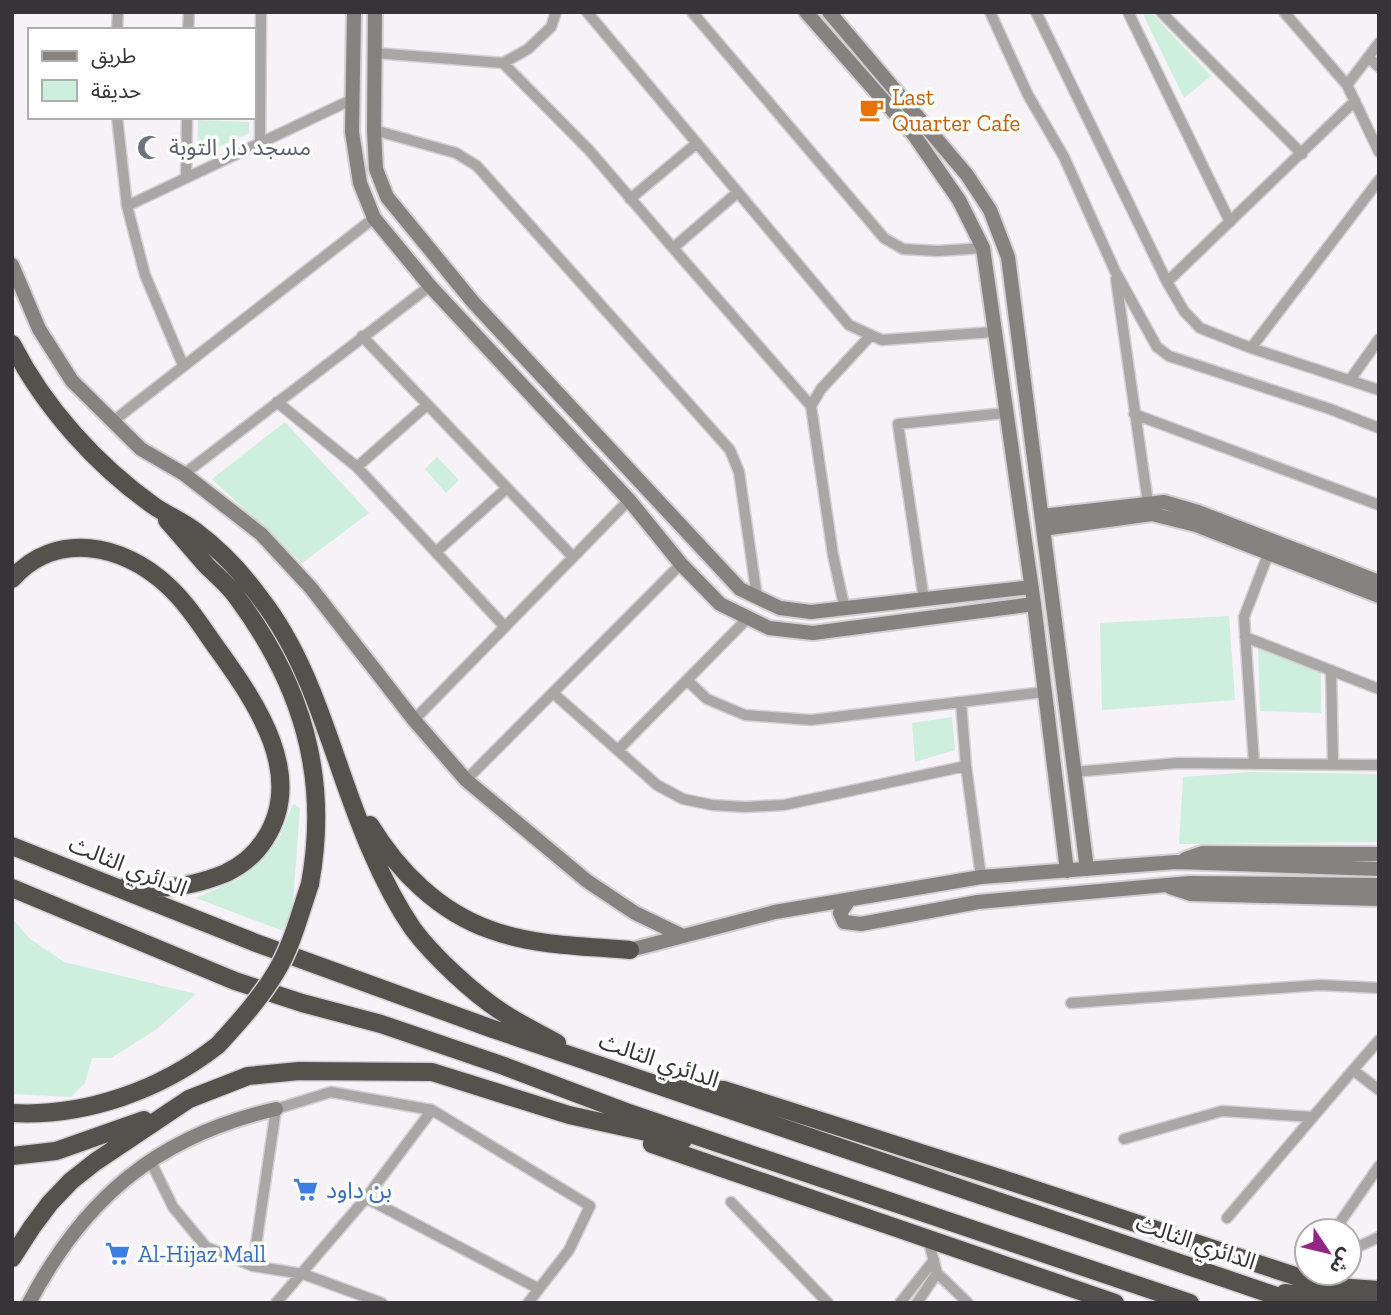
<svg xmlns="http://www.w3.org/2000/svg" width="1391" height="1315" font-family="'Zilla Slab','Noto Sans Arabic',serif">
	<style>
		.green { fill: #ceeede }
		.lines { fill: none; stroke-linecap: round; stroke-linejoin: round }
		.street-casing { stroke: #d3d0d4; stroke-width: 13 }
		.secondary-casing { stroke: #d3d0d4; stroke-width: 18 }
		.highway-casing { stroke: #d3d0d4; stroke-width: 21 }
		.street { stroke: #a9a7a5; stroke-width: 10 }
		.secondary { stroke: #85827f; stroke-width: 14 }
		.highway { stroke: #55524e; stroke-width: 18 }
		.highway-bridge-casing { stroke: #d3d0d4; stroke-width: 21; stroke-linecap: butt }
		.highway-bridge { stroke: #55524e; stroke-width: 18 }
		.labels { text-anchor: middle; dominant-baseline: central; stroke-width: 7; stroke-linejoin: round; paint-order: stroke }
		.food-label { font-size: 23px; fill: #c56008; stroke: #fff; text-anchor: start }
		.worship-label { font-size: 23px; fill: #5b616d; stroke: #fff; text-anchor: start }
		.street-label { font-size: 23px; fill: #363436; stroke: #fff }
		.shop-label { font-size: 23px; fill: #366cbe; stroke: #fff; text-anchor: start }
	</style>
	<rect width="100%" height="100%" fill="#f6f2f7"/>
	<path class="green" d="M1142,12H1151L1211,76L1184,98Z
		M198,120L249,122V133L197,157Z
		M285,422L369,513L302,563L212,479Z
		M437,457L459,480L446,493L425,469Z
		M1229,616L1235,700L1102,710L1100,623Z
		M1258,648L1321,672V713L1260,711Z
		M952,717L955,750L915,762L912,723Z
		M1250,772L1379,774V842L1179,844L1183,777Z
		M293,804L300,808L292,914L283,931L196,898L239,879L279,839Z
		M12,918L29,938L64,962L196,994L157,1029L111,1058H92L85,1083L71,1097L12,1094Z"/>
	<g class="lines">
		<defs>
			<path id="street" d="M587,12L849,325L882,340L994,332
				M692,12L884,238L903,249L938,251L983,248
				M990,12L1028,95L1064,157L1115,271L1157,347L1169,356L1330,409L1379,428
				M1036,12L1167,282L1184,311L1200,328L1251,348L1379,390
				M1128,12L1230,222
				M1161,12L1302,154
				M1284,12L1347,85L1379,152
				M117,30L118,12
				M188,30L189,12
				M375,53L503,63L528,49L551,27L556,12
				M1368,57L1379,67
				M503,63L589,150L673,248L738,192
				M1347,85L1379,43
				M117,117L127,206L145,275L183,365
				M374,130L456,153L477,166L730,450L739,472L757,597
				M260,143L261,12
				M186,178L187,117
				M630,199L697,143
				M127,206L353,99
				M673,248L811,406L833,555L845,610
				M1116,279L1148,503
				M1167,282L1355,101
				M362,336L573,557
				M1251,348L1379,180
				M1350,380L1379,339
				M277,402L357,467L505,627
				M811,406L821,389L871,335
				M1134,414L1379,505
				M112,422L374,218
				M357,467L427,405
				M184,474L430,286
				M436,552L507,488
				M924,600L898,424L1005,413
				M1245,637L1379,689
				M1331,670L1333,763
				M687,680L707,699L745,715L811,720L1044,692
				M553,693L657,785L683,799L712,805L745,807L784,805L966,766
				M961,702L966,766L981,877
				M414,720L629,500
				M618,750L747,619
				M1254,763L1244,617L1269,552
				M1074,772L1178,763L1379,765
				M466,780L681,564
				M1071,1003L1320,985L1379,988
				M1353,1070L1379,1040
				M1124,1139L1222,1111L1313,1117
				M150,1160L173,1207L206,1247L253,1266L303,1274L382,1303
				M366,1198L539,1289
				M731,1202L828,1303
				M1227,1218L1353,1070L1379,1090
				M1334,1231L1379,1166
				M928,1239L937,1273L968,1303
				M1349,1251L1379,1237
				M253,1266L276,1109L331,1092L432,1110
				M276,1303L366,1198L432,1110L590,1206L569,1250L528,1303
				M900,1303L934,1260
				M917,1303L937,1273"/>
			<path id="secondary" d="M354,12L352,132L360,183L374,218L430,286L629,500L681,564L720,604L769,628L813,633L1034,604
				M375,12L374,130L376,169L387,197L473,302L740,589L780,608L811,612L1031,587
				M806,12L914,135L959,200L983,248L1034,604L1067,871
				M829,12L967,175L990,210L1008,257L1087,869
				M12,265L39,329L72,381L141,449L184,474L261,534L311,588L414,720L466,780L587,881L635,913L683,936
				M1043,516L1164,502L1198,512L1379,582
				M1043,529L1152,514L1196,525L1379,596
				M1185,859L1202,853L1379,854
				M1170,887L1191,894L1379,899
				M849,900L840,913L844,922L861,924L978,902L1189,883L1379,885
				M630,950L775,912L981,877L1176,862L1379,869
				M29,1303C85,1197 158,1136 276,1109"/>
			<path id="highway" d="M12,344C44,407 96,465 154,506C167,515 182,521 195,531C219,549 243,574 261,599C299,648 319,708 339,766C358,821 380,881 413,929C433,956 474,994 502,1012C520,1024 539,1033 557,1043
				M167,520C180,535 193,550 206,565C216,575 228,585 236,596C301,683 330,775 310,884
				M12,579C56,530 123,544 167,585C188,604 203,629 219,651C257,704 306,776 265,839C255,855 243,865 226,873C194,886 162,892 128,885
				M370,825C398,871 439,912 491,930C535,946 585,946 630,950
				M12,846L256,943L490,1028L1297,1303
				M12,888L235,981L302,1003L381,1024L504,1066L626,1112L1190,1303
				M682,1088L724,1090L1015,1183L1301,1278L1336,1287L1379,1290
				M12,1113C85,1117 161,1090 218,1045
				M652,1144L1115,1303
				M12,1156L56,1151L144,1120
				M12,1258L32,1227L50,1203L71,1181L95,1162L189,1099L248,1076L299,1071L432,1072L569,1115L683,1140
				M1285,1293L1336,1301H1372"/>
		</defs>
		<use href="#street" class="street-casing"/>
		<use href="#secondary" class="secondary-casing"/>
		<use href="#highway" class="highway-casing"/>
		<use href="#street" class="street"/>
		<use href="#secondary" class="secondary"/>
		<use href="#highway" class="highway"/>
		<defs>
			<path id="highway-bridge" d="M218,1045C239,1022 260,999 276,972C292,946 300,913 310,884"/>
		</defs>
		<use href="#highway-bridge" class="highway-bridge-casing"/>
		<use href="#highway-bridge" class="highway-bridge"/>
	</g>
	<defs>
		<symbol id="cafe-bare" viewBox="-9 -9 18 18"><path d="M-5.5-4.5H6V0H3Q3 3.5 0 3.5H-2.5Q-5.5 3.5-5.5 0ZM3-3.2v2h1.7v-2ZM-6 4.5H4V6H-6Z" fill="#e8710a" stroke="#fff" stroke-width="2.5" paint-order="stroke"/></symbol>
		<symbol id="mosque-bare" viewBox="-9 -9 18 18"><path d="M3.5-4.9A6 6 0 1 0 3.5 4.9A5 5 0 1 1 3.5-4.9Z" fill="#6b7280" stroke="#fff" stroke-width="2.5" paint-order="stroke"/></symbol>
		<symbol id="supermarket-bare" viewBox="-9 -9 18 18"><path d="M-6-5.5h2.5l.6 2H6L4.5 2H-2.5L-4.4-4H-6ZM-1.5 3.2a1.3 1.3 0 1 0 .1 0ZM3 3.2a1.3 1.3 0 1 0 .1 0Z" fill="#3f7fe0" stroke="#fff" stroke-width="2.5" paint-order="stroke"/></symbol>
	</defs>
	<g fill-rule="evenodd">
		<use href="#cafe-bare" x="854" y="92" width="35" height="35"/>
		<use href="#mosque-bare" x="132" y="130" width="35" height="35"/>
		<use href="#supermarket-bare" x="288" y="1172" width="35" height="35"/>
		<use href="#supermarket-bare" x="100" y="1236" width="35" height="35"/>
	</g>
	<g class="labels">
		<g class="food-label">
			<text x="892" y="97">Last<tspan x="892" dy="26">Quarter Cafe</tspan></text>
		</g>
		<g class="worship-label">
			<text x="169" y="147">مسجد دار التوبة</text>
		</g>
		<g class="street-label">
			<text transform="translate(128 866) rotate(22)">الدائري الثالث</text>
			<text transform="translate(659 1060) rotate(19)">الدائري الثالث</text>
			<text transform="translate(1196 1242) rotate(19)">الدائري الثالث</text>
		</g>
		<g class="shop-label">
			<text x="326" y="1190">بن داود</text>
			<text x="138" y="1254">Al-Hijaz Mall</text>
		</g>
	</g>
	<rect width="1391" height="1315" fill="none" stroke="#363436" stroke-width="28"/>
	<rect x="28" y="28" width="228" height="91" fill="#ffffff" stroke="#afaeaf" stroke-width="2"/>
	<rect x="42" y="51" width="35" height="10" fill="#85827f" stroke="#afaeaf" stroke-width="2"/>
	<text x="91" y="63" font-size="21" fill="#363436">طريق</text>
	<rect x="42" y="80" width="35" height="21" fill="#ceeede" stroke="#afaeaf" stroke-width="2"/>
	<text x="91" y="98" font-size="21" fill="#363436">حديقة</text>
	<g transform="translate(1328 1252) rotate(125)"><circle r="33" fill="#ffffff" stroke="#afaeaf" stroke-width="2"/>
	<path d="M0-5L12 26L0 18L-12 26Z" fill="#952584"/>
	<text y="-10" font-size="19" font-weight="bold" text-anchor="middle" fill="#363436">ش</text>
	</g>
</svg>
